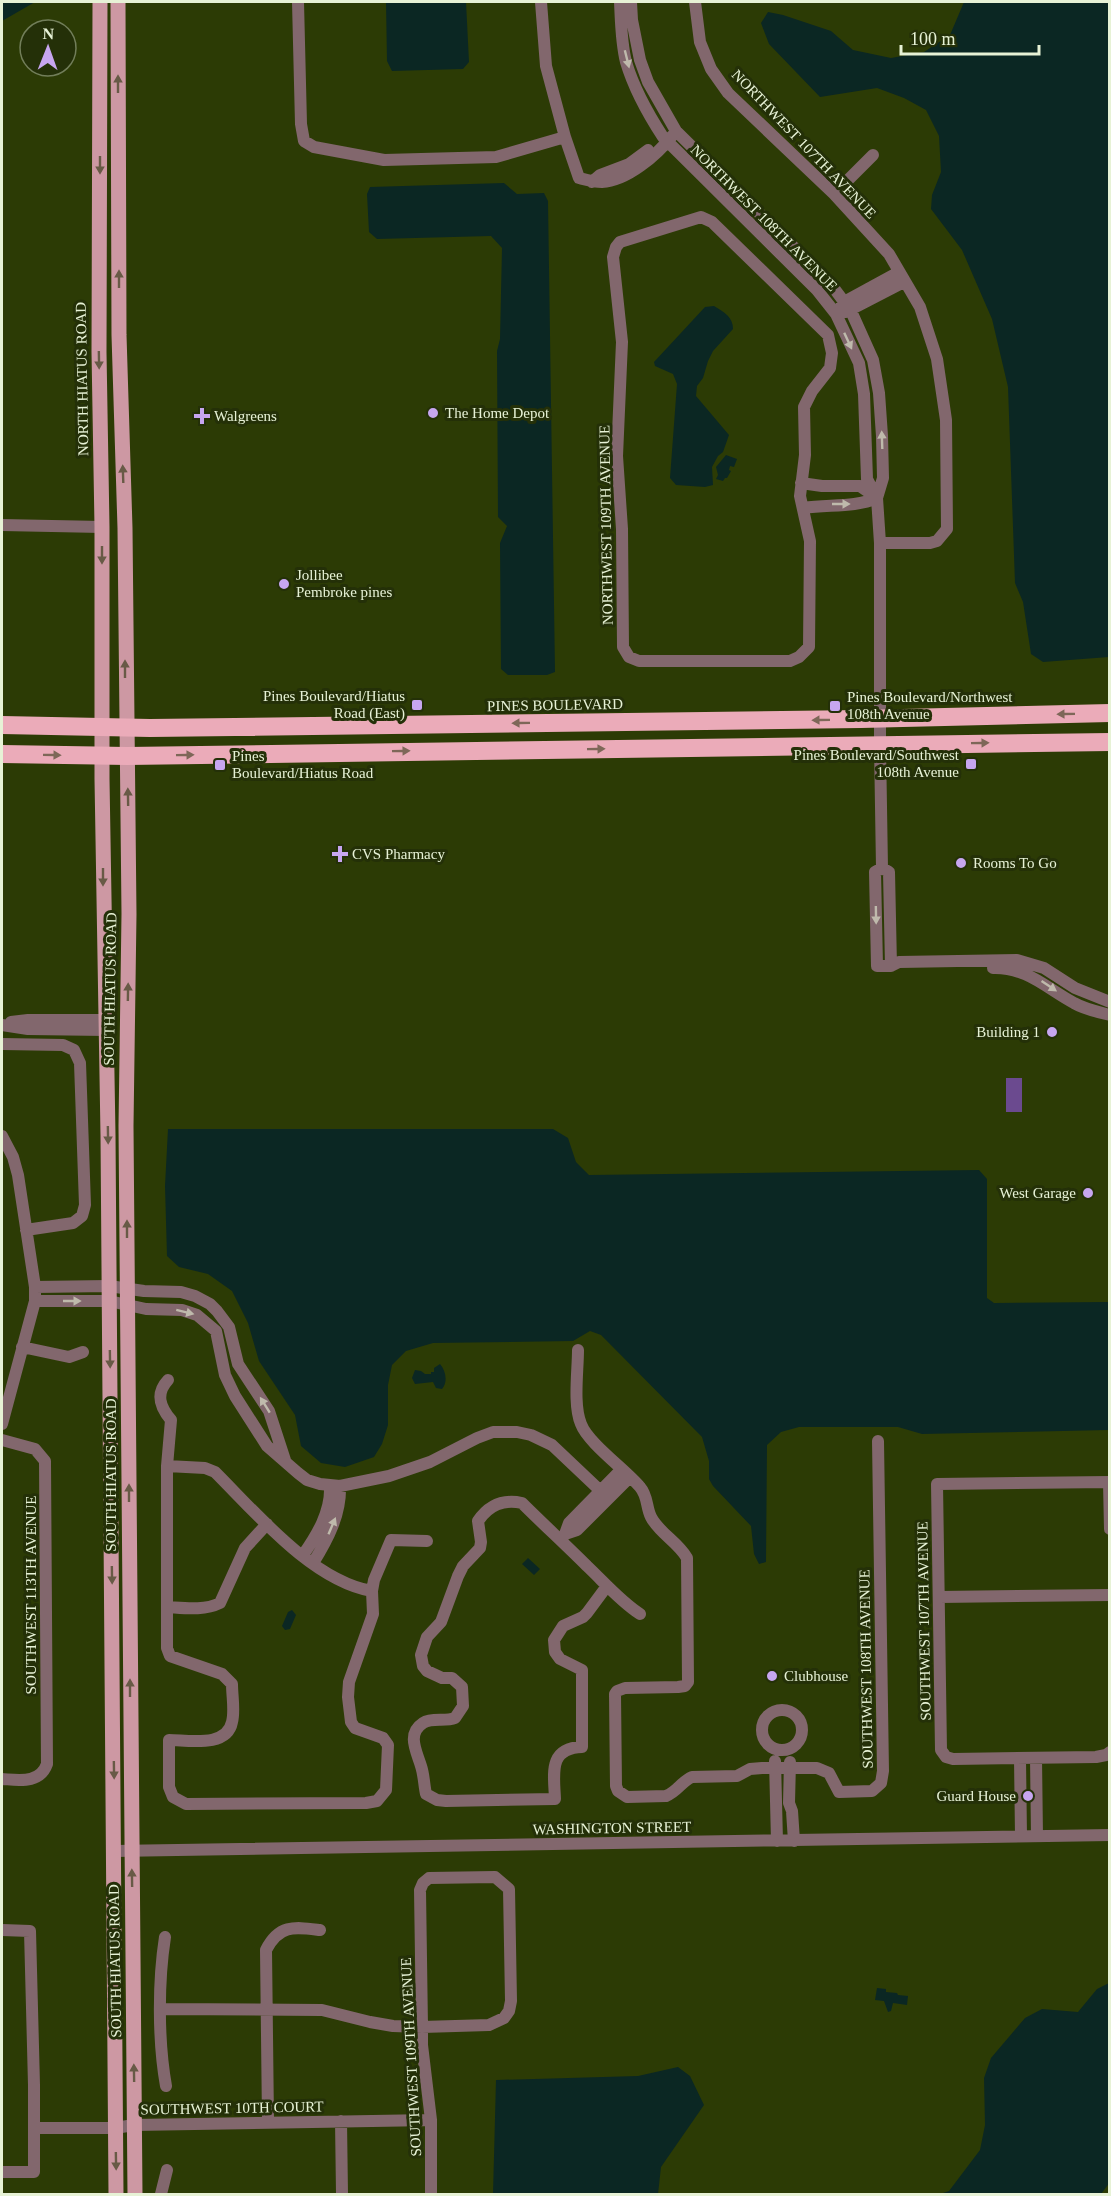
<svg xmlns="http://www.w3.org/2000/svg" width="1111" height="2196" font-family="'Times New Roman',serif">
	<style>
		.green { fill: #6b4a8f }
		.water { fill: #0b2723 }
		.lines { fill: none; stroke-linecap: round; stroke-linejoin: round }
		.minor { stroke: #82676d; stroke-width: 12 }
		.major { stroke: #cd98a3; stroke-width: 15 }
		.highway { stroke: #ebabb9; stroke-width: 18 }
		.oneway { fill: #bfbaac }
		.oneway2 { fill: #685a46 }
		.oneway3 { fill: #7e6758 }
		.poi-dot { fill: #c7a6f0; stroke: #243008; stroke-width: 2 }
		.labels { text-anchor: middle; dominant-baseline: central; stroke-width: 6; stroke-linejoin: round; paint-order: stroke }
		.street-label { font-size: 15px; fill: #e7f2d6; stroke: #243008 }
		.poi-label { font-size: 15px; fill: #e7f2d6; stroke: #243008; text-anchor: start }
	</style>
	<rect width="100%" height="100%" fill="#2c3b05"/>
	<path class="green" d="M1006,1078H1022V1112H1006Z"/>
	<path class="water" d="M2,2H35L2,21Z
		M386,2H466L469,62L463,69L392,71L387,61Z
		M964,2H1109V657L1043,662L1031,654L1023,602L1015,583L1008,387L992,319L962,250L931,209L932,195L941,172L939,136L926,110L904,98L877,88L820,97L769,44L761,23L768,12L783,15L831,31L853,50L891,58L924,52L950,35Z
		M504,183L517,194L544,193L548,201L555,672L547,675H508L501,669L500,543L507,526L498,517L497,351L500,339L502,248L491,236L377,239L369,232L367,194L370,187Z
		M714,306C724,312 733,317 733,329L713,351L708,361L703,378L697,386L696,396L729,435L723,452L718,456L712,467L713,485L705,487L676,485L670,478L677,384L673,374L655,366L654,362L705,307Z
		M726,455L737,459L734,467L730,466L729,470L731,471L727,478H725L723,481L716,479L718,475L716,467Z
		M168,1129H553L568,1138L576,1162L589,1175L979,1170L987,1179V1298L994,1303L1109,1302V1430L922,1434L898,1427H799L781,1432L767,1445L766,1562L759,1564L754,1554L751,1526L713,1486L709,1479V1461L702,1437L601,1335L590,1331L573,1341L433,1343L406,1351L392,1365L388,1385V1425L382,1444L374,1457L345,1467L321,1463L301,1446L295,1415L259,1361L248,1323L232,1291L208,1274L179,1267L167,1256L165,1186Z
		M440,1364C446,1371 448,1382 442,1389L436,1388L433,1382L415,1384L412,1378L415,1370L421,1371L425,1374H431V1372H434V1368Z
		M528,1558L540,1569L534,1575L522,1564Z
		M292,1610L296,1615L290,1629L285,1630L282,1626L288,1612Z
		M1109,1983L1110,2182L1101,2194H940L949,2191L980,2150L985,2125L984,2078L991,2058L1025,2018L1042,2009L1078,2012L1097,1989Z
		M877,1988L886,1989V1992L897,1993L898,1995L908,1996L907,2005L893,2003L891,2011L888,2012L884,2001L875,2000Z
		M678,2067L690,2076L704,2105L661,2167L658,2194H493L496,2080L638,2076Z"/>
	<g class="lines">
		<path class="minor" d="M298,2L301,124L304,141L314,147L384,160L496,157L565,137L579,178C587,180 594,182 602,182C627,181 657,155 672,136
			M541,2L546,66L565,137
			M620,2C621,21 621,42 626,62C634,89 648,114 663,137L817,290L836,314L859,363L864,394L867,479L877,498L880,543V745L882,868
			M631,2L632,20L640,60L648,82L676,131L830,283L851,311L873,360L879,393L882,436L883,478L877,498
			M695,2L700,42L711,69L728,93L834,194L889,254L920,307L937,359L946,420L947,529L937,541L930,543H880
			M592,182L600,175L629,164L648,150
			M834,194L873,155
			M701,217L712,222L828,335L832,353L830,368L812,391L804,407L805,455L800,496L810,541L809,647L799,657L790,661H639L629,657L623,647L622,529L617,456L622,342L613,257L616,247L620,242Z
			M840,308L844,302L899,272
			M846,312L904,282
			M801,483L822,486H860L873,495
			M804,508C828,504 854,508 877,498
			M2,525L102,527
			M882,868L875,872L877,966H891L899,962L1017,960L1044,968L1075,988L1110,1002
			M882,868L889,872L891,966
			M993,968C1027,967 1046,988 1074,1003C1084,1009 1098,1012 1110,1015
			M11,1022L28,1020H106
			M2,1025L28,1029L106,1030
			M2,1044L63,1045L74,1050L80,1063L85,1205L82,1216L73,1223L26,1230
			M2,1136L13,1157L18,1175L35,1287V1301L2,1424
			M35,1287L109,1286L144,1291L181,1292L195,1296L210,1304L217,1311L229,1327L238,1364L269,1411L285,1460
			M35,1301H109L146,1309L182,1310L197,1315L216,1331L225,1375L235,1396L267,1446L298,1473L307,1480L320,1484L340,1486L389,1476L430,1462L477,1438L493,1432H517L531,1435L552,1445L608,1498
			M22,1347L69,1357L83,1352
			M578,1350C578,1371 573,1405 581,1424C588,1443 626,1470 640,1487C648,1496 646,1507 651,1517C659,1533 678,1542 687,1558L688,1682L685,1686L678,1687L625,1688L617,1691L615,1694L616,1786L618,1791L627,1797L666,1796C677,1792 682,1781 692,1777L737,1776L750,1769L762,1768H817L829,1773L839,1792L872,1791L881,1783L883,1771L878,1441
			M2,1440L35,1449L45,1461L47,1764C40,1784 19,1780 2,1779
			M167,1466L205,1468L215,1472C257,1514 313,1581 372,1591
			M1109,1482L1110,1529
			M1110,1482L937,1484L941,1750L946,1757L953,1759L1096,1757L1106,1755L1110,1752
			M267,1524L245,1548L220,1603C204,1611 184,1608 167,1607V1648L170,1656L222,1674L232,1684C232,1696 235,1711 232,1722C227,1748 188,1740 169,1740V1787L173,1797L186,1804L366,1803L377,1801L386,1790L388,1745L383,1738L355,1728L351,1722L348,1697L349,1682L373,1614L372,1591L374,1580L391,1540L427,1541
			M565,1534L577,1530L630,1477
			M561,1540L565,1534L569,1523L622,1469
			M303,1555C317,1535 331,1512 330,1487
			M313,1563C328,1539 341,1514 340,1486
			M607,1586L587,1613L583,1617L563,1626L554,1640L555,1652L560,1659L582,1670V1747C548,1748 554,1774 555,1799L446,1801L437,1800L426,1794C424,1785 424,1775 421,1766C417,1752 406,1734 423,1723C432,1717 445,1722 455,1718L463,1706L462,1687L452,1678H442L427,1671L423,1666L421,1655L427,1637L441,1622L458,1576L463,1566L480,1548L481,1542L478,1521C489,1505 503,1499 522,1503C543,1524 566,1545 587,1566C604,1582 620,1601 640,1614
			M939,1597L1110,1595
			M167,1607V1466L171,1420C160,1407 155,1394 168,1380
			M762 1730a20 20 0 1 1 40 0a20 20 0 1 1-40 0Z
			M1036,1758L1037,1836
			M1020,1759L1021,1836
			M775,1761L777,1841
			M790,1762L789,1803L792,1811L794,1841
			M114,1851L1110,1835
			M2,1930L30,1931L34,2085V2172H2
			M165,1937C158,1982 158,2041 166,2086
			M161,2009L322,2010L370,2022L393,2026L422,2027L489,2025L504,2018L509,2011L511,2001L509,1889L495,1877L429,1878L423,1883L420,1890L422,2027V2045L431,2120V2194
			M268,2121L266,1950C279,1924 295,1927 320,1930
			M341,2121L342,2194
			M34,2128H115L134,2125L431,2120
			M161,2194L167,2170"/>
		<path class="major" d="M100,2L99,352L102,527V779L108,1135L116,2194
			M118,2L119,335L125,528L129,914L126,1126L135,2194"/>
		<path class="highway" d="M2,725L150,728L861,719L1110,713
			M2,754L127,756L1110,742"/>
	</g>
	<defs><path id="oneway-solid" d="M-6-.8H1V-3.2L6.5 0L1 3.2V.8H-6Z" transform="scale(1.5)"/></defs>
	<g class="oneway">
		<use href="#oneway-solid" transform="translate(627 59) rotate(76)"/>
		<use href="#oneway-solid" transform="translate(848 341) rotate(65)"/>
		<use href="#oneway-solid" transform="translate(882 440) rotate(-92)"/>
		<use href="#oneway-solid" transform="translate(841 504)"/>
		<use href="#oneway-solid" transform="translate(876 915) rotate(89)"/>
		<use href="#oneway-solid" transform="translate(1049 986) rotate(34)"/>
		<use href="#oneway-solid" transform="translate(72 1301)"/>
		<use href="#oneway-solid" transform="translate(185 1312) rotate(14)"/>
		<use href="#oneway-solid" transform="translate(265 1405) rotate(-122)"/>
		<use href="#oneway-solid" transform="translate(332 1526) rotate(-67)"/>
	</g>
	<g class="oneway2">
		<use href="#oneway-solid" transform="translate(118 84) rotate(-90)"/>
		<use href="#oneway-solid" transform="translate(100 165) rotate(90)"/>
		<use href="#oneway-solid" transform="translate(119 279) rotate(-90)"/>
		<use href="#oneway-solid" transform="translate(99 360) rotate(89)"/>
		<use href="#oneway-solid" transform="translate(123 474) rotate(-92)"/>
		<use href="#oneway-solid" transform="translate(102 555) rotate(90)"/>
		<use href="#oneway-solid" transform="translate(125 669) rotate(-90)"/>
		<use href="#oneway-solid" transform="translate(128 797) rotate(-91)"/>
		<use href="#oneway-solid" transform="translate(103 877) rotate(90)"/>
		<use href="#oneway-solid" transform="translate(128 992) rotate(-89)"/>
		<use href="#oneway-solid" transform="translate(108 1135) rotate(89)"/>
		<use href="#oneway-solid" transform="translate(127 1229) rotate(-90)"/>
		<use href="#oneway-solid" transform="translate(110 1359) rotate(89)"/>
		<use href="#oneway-solid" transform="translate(129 1493) rotate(-90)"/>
		<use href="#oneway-solid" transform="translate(112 1575) rotate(89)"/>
		<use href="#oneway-solid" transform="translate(130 1688) rotate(-90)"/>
		<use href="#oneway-solid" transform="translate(114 1770) rotate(89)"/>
		<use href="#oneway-solid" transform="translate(132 1878) rotate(-91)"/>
		<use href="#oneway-solid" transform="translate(134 2073) rotate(-91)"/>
		<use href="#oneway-solid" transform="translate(116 2161) rotate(89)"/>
	</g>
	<g class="oneway3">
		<use href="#oneway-solid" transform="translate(1066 714) rotate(179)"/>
		<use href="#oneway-solid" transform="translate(821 720) rotate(179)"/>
		<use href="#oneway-solid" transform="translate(521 723) rotate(179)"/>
		<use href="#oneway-solid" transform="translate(980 743) rotate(-1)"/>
		<use href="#oneway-solid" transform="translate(596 749) rotate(-1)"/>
		<use href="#oneway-solid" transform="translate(401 751) rotate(-1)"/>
		<use href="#oneway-solid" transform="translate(52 755) rotate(1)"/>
		<use href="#oneway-solid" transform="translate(185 755) rotate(-1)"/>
	</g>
	<g class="poi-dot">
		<circle cx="433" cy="413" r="6"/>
		<path d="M199 407h6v6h6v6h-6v6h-6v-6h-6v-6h6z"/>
		<circle cx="284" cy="584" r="6"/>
		<rect x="411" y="699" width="12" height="12" rx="3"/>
		<rect x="829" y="700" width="12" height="12" rx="3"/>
		<rect x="965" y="758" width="12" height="12" rx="3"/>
		<rect x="214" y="759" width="12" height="12" rx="3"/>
		<path d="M337 845h6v6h6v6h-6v6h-6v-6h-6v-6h6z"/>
		<circle cx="961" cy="863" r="6"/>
		<circle cx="1052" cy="1032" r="6"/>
		<circle cx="1088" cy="1193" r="6"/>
		<circle cx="772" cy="1676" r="6"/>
		<circle cx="1028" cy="1796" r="6"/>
	</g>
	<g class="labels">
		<g class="street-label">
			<text transform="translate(804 144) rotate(46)">NORTHWEST 107TH AVENUE</text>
			<text transform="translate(764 218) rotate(45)">NORTHWEST 108TH AVENUE</text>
			<text transform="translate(82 379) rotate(-91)">NORTH HIATUS ROAD</text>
			<text transform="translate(606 525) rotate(-91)">NORTHWEST 109TH AVENUE</text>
			<text transform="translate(555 705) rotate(-1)">PINES BOULEVARD</text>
			<text transform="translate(110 989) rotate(-89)">SOUTH HIATUS ROAD</text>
			<text transform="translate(111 1475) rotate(-90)">SOUTH HIATUS ROAD</text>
			<text transform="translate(31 1595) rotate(-90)">SOUTHWEST 113TH AVENUE</text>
			<text transform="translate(924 1621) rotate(-91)">SOUTHWEST 107TH AVENUE</text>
			<text transform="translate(866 1669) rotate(-91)">SOUTHWEST 108TH AVENUE</text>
			<text transform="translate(612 1828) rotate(-1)">WASHINGTON STREET</text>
			<text transform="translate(115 1961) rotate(-91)">SOUTH HIATUS ROAD</text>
			<text transform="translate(411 2057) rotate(-93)">SOUTHWEST 109TH AVENUE</text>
			<text transform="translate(232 2108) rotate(-1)">SOUTHWEST 10TH COURT</text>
		</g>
		<g class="poi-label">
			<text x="445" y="413">The Home Depot</text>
			<text x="214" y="416">Walgreens</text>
			<text x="296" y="575">Jollibee<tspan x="296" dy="17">Pembroke pines</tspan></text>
			<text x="405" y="696" text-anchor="end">Pines Boulevard/Hiatus<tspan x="405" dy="17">Road (East)</tspan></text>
			<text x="847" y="697">Pines Boulevard/Northwest<tspan x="847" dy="17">108th Avenue</tspan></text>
			<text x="959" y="755" text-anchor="end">Pines Boulevard/Southwest<tspan x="959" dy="17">108th Avenue</tspan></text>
			<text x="232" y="756">Pines<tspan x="232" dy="17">Boulevard/Hiatus Road</tspan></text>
			<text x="352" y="854">CVS Pharmacy</text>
			<text x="973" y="863">Rooms To Go</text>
			<text x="1040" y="1032" text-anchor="end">Building 1</text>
			<text x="1076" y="1193" text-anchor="end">West Garage</text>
			<text x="784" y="1676">Clubhouse</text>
			<text x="1016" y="1796" text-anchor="end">Guard House</text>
		</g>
	</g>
	<rect width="1111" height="2196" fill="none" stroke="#e7f2d6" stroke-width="6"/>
	<g transform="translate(48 48) rotate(1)"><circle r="28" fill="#243008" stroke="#727e5a" stroke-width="1.5"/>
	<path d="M0-4.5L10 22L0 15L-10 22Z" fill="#c7a6f0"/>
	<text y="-9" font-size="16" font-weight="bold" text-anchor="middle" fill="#e7f2d6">N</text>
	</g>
	<path d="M901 45v9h138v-9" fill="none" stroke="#e7f2d6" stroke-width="3"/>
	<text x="910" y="45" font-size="18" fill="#e7f2d6" stroke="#243008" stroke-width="4.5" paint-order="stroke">100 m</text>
</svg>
